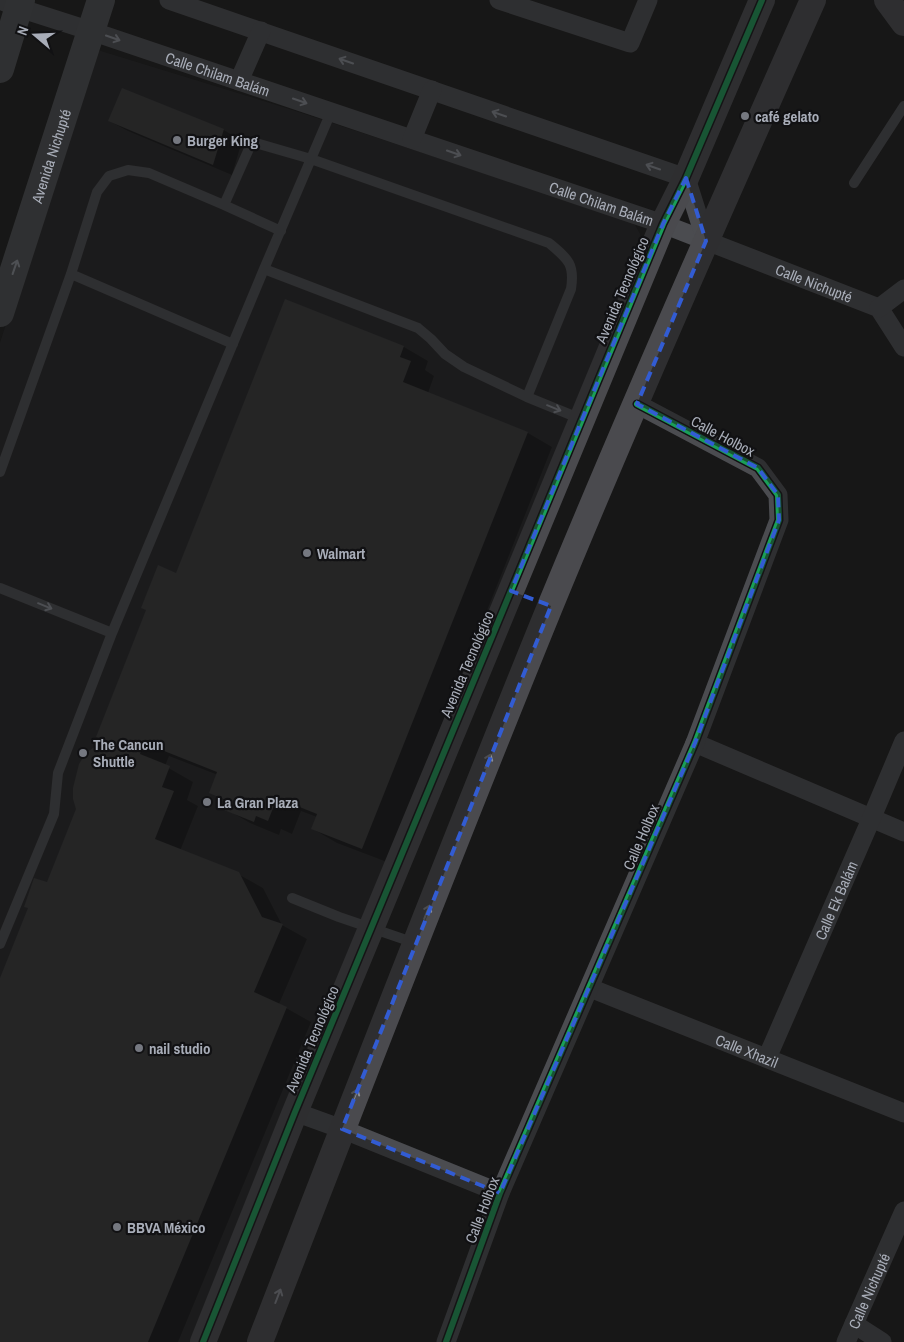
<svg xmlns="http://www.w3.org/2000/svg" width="904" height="1342" font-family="'Archivo Narrow',sans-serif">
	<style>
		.built { fill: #212123 }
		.shadow { fill: #0007 }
		.building { fill: #353536 }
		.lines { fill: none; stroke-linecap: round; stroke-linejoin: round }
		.lane { stroke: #4b4c50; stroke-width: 10 }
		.street { stroke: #4b4c50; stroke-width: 19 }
		.secondary { stroke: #4a4a4e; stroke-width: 26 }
		.primary { stroke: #4d4f52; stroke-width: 28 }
		.cycleway-casing { stroke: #111113; stroke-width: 9 }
		.cycleway { stroke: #1a9f57; stroke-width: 6 }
		.oneway { stroke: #8c9099 }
		.oneway2 { stroke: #91969e }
		.oneway3 { stroke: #8c8f98 }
		.marked { fill: none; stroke: #325cd3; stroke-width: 4; stroke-dasharray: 10 6; stroke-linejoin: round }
		.poi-dot { fill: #757880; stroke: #111113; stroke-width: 2 }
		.labels { text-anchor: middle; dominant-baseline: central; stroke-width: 4.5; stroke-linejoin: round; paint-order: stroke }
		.street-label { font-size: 15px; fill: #a8adb8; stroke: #111113 }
		.poi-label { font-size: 15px; font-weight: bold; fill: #a8adb8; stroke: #111113; text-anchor: start }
	</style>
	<rect width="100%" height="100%" fill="#171717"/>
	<path class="built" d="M94,49L289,109L627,220L635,225L640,234L642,245L199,1342H0V343Z"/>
	<path class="shadow" d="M109,121L224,130L242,141L232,175L128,131Z
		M286,300L404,347L428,361L425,370L434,376L428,393L528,433L552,447L387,862L337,843L313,829L317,817L301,811L292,834L281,829L279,835L250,823L226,809L229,803L211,792L218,775L169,756L165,766L193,782L187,800L198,806L180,851L238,874L263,888L282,925L307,939L279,1004L311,1022L178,1342H0V982L48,883L105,740L177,574Z"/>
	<path class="building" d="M122,88L224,129L213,165L108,121Z
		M285,299L404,346L400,357L411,361L403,382L528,432L362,849L311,829L317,814L277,798L268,821L256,816L254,822L224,810L228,801L209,793L217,772L144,743L140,754L170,766L162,787L174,791L155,839L239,872L262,917L283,924L254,992L287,1007L148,1342H0V978L28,908L24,907L34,878L47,882L76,809L73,799V788L79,764L86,753L104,740L96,737L146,610L141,608L158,565L176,573Z"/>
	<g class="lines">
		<path class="lane" d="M854,183L904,106
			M224,205L252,142L311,159L549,243C568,259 575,264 571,289L527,397
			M264,269L418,328L431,339L445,354L464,367L527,397L581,419
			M71,274L233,344
			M0,472L71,274L97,192L109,176L128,170L149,173L224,205L281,231
			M0,588L112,633
			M292,898L339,917L415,943
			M0,944L54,814L58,773L112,633L264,269L331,112"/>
		<g class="street">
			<path id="s1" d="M0,0L19,8L91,31L663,224L879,308L904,347"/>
			<path d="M169,0L686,178L706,241"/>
			<path d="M499,0L630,43L648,0"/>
			<path d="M239,81L261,31"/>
			<path d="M412,139L432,90"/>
			<path d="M879,308L904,289"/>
			<path d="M695,743L904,832"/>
			<path id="s2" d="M590,988L904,1113"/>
			<path id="s3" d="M767,1058L872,817L904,741"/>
			<path d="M295,1112L342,1129L500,1193"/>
			<path d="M854,1324L882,1342"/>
			<path d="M446,1342L500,1193L695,743L779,520L778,495L758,468L637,404"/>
			<path id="s4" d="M846,1342L904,1211"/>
		</g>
		<path class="secondary" d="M887,0L904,23
			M203,1342L295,1112L663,224L686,178L762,0
			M260,1342C355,1097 450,852 549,609C633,405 723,202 813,0"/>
		<g class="primary">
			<path d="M0,69L21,0"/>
			<path id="s5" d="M0,313L101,0"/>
		</g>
		<defs>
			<path id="cycleway" d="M203,1342L295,1112L663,224L686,178L762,0
				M446,1342L500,1193L695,743L779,520L778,495L758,468L637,404"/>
		</defs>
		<use href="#cycleway" class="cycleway-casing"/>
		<use href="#cycleway" class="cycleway"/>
	</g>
	<defs><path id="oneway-shaft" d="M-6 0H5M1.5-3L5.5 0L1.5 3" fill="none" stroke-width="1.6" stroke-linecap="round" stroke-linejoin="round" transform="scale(1.25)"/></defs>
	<g class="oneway">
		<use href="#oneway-shaft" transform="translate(113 38) rotate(19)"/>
		<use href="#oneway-shaft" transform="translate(346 61) rotate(-161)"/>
		<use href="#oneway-shaft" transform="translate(300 101) rotate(19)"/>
		<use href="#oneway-shaft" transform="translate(499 114) rotate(-161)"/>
		<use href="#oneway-shaft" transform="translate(454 153) rotate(19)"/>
		<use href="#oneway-shaft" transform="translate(653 167) rotate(-161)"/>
		<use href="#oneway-shaft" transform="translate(554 408) rotate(22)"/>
		<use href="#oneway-shaft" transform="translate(45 606) rotate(22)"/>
	</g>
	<use class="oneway2" href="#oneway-shaft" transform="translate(15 267) rotate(-71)"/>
	<g class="oneway3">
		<use href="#oneway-shaft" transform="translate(488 761) rotate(-68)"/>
		<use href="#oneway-shaft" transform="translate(427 912) rotate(-68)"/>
		<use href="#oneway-shaft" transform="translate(355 1096) rotate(-69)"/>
		<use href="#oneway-shaft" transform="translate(278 1296) rotate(-69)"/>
	</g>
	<path d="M0 0H904V1342H0ZM686,178L706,241L637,404L758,468L778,495L779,520L695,743L500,1193L342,1129L551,606L511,591L663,224Z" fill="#171717" fill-opacity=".55" fill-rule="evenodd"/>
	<path class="marked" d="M686,178L706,241L637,404L758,468L778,495L779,520L695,743L500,1193L342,1129L551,606L511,591L663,224Z"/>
	<g class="poi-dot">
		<circle cx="745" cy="116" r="5"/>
		<circle cx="177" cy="140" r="5"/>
		<circle cx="307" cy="553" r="5"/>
		<circle cx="83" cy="753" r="5"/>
		<circle cx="207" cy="802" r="5"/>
		<circle cx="139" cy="1048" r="5"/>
		<circle cx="117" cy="1227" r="5"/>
	</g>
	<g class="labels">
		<g class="street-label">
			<text stroke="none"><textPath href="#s1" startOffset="230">Calle Chilam Balám</textPath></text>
			<text stroke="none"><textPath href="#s5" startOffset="165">Avenida Nichupté</textPath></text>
			<text stroke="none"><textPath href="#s1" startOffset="635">Calle Chilam Balám</textPath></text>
			<text stroke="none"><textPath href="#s1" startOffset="862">Calle Nichupté</textPath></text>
			<text transform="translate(622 290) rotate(-67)">Avenida Tecnológico</text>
			<text transform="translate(723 436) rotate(28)">Calle Holbox</text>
			<text transform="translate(467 664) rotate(-67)">Avenida Tecnológico</text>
			<text transform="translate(641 837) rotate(-67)">Calle Holbox</text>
			<text stroke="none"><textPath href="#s3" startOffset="172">Calle Ek Balám</textPath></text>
			<text transform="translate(312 1039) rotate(-67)">Avenida Tecnológico</text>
			<text stroke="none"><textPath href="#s2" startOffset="169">Calle Xhazil</textPath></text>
			<text transform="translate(482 1210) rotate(-69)">Calle Holbox</text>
			<text stroke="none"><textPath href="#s4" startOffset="56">Calle Nichupté</textPath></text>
		</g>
		<g class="poi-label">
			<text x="755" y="116">café gelato</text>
			<text x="187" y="140">Burger King</text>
			<text x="317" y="553">Walmart</text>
			<text x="93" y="744">The Cancun<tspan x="93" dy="17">Shuttle</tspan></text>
			<text x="217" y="802">La Gran Plaza</text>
			<text x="149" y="1048">nail studio</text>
			<text x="127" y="1227">BBVA México</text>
		</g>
	</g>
	<g transform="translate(35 35) rotate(289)" stroke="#111113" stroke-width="4" paint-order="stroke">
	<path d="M0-4L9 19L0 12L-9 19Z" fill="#a8adb8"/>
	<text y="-8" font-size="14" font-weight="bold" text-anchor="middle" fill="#a8adb8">N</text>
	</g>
</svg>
